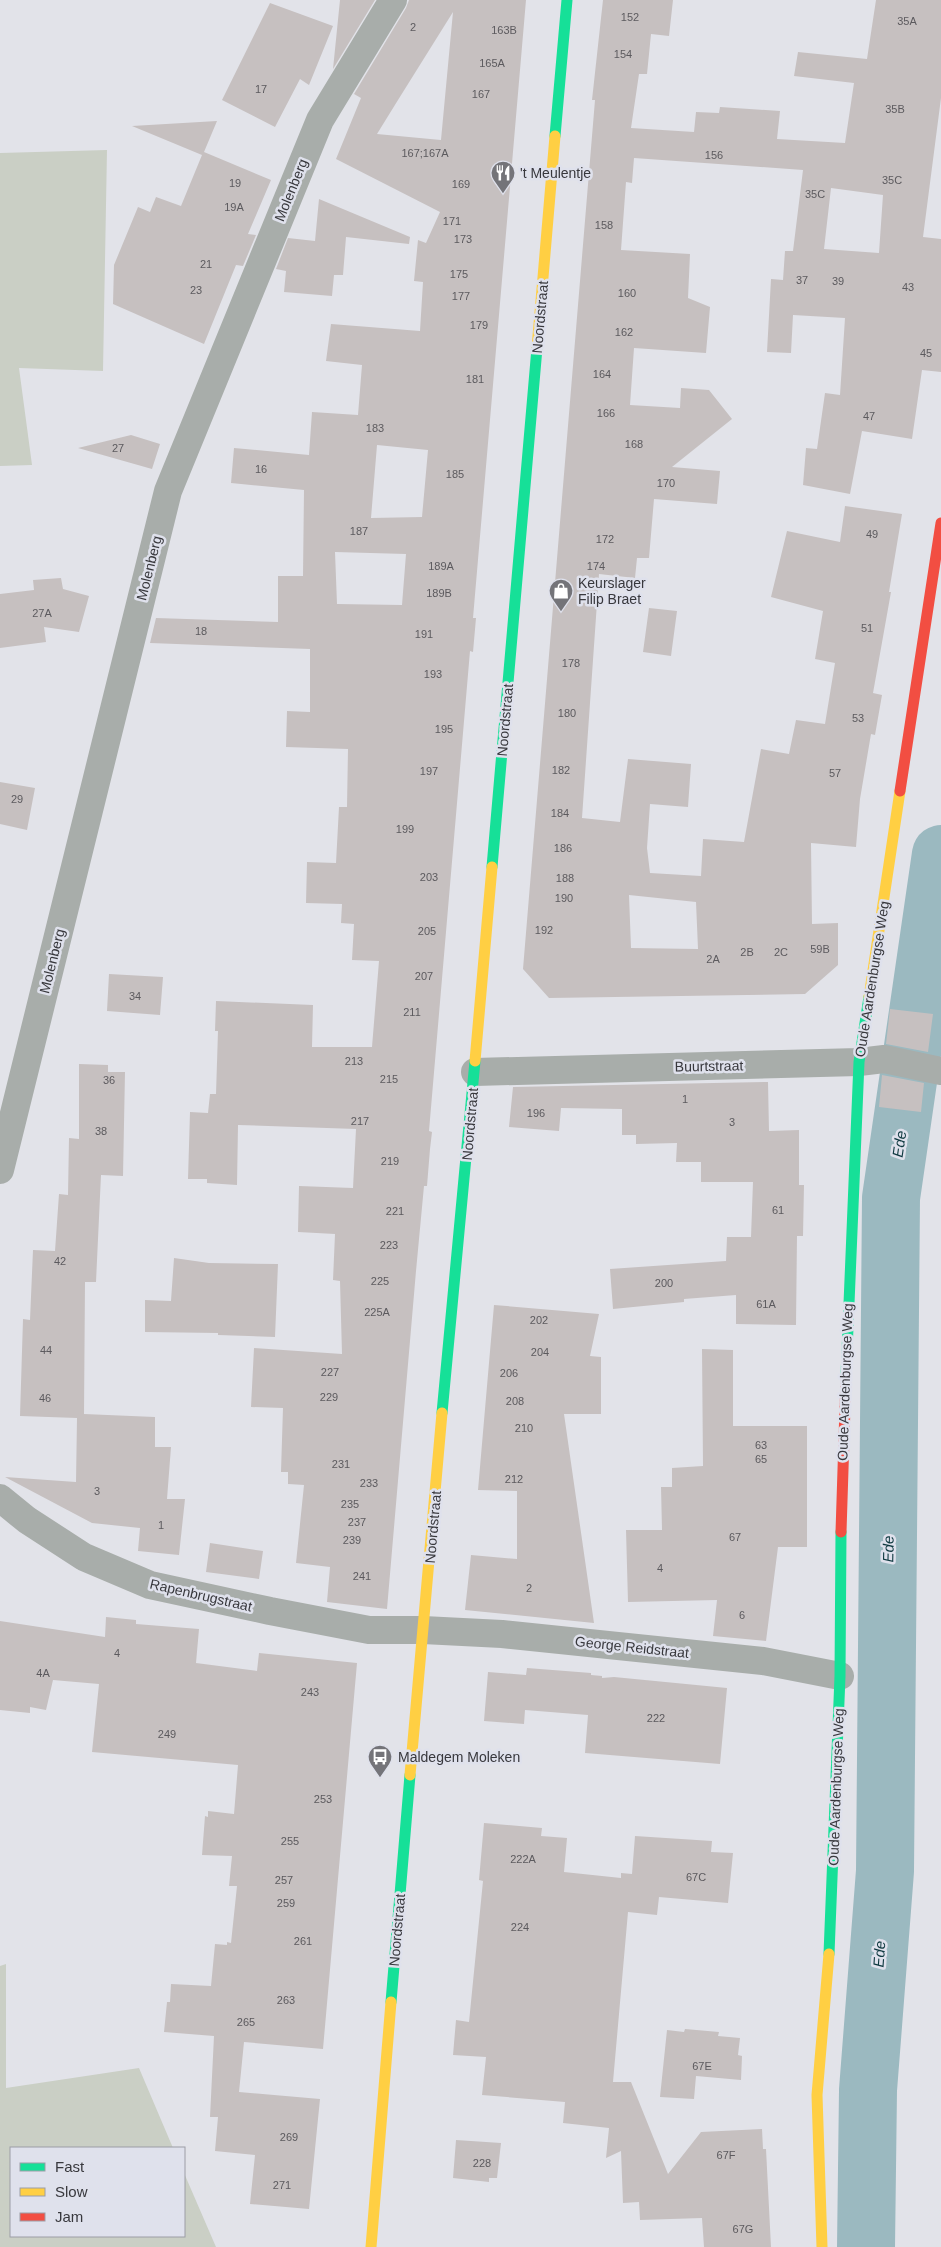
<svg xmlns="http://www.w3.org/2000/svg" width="941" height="2247" font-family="Helvetica,sans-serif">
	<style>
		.green { fill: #cacfc5 }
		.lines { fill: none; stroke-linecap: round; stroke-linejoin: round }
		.river { stroke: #9bb9c0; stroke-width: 58 }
		.building { fill: #c6c0c0; fill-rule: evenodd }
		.street { stroke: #a8adaa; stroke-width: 28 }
		.fast { stroke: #16e098; stroke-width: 11 }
		.slow { stroke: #ffcf43; stroke-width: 11 }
		.jam { stroke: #f24e42; stroke-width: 11 }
		.labels { text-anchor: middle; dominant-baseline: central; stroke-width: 5; stroke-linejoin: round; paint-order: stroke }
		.number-label { font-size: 11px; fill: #5c5a5e }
		.poi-label { font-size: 14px; fill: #38383d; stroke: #dfe1ec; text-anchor: start }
		.street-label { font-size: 14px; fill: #38383d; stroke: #dfe1ec }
		.water-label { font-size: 15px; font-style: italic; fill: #0f3940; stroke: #dfe1ec }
	</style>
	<rect width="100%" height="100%" fill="#e2e3e9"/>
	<path class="green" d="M107,150L103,371L19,368L32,465L0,466V153Z
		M6,1964V2088L139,2068L173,2148H11V2236H184V2173L216,2247H0V1966Z"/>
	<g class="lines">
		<path class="river" d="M866,2247L868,2090L885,1871L891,1198L941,854"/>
	</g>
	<path class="building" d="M340,0H375L333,69Z
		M409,0H526L473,618H476L473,652L470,651L429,1131L432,1132L430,1149L427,1186H424L416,1271L387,1609L327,1602L330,1567L296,1563L304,1485L288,1484V1472H281L283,1408L251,1407L254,1348L342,1354L340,1281L333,1280L335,1234L298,1232L299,1186L353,1188L356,1129L238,1125L237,1185L207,1183V1179H188L190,1112L208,1113L210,1094H216L218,1031H215L216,1001L313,1005L312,1047H372L379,961L352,960L354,924L341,923L342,904L306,903L307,862L336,863L339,807H347L348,749L286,747L287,711L310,712V649L150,643L156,618L278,622V576H303L304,490L231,483L234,448L309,455L312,412L358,415L362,365L326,361L331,324L420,331L423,282L414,281L418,240L426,243L440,212L336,159L361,98L354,94L406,8ZM453,12L441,140L377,134L398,100ZM377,445L428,450L422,517L371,518ZM335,552L406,554L402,605L337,604Z
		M603,0H673L669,36L651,34L647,74H639L631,128L694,132L696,112L719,113L720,107L780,111L777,139L845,143L854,83L794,76L798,52L867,59L876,0H941V98L923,237L941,239V372L922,370L912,439L862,431L850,494L803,485L806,448L817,449L825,393L840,395L845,318L793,315L791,353L767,352L771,279L783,280L785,251H793L803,170L634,158L632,183L626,182L621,250L690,254L688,298L710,307L706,353L634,348L630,405L680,408L681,388L709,390L732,419L672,467L720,471L717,504L654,499L649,558H637L635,578L599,574L582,818L620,822L628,759L691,764L688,807L650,804L647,848L650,873L701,876L703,839L744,842L761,749L789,754L796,720L825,724L835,663L815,659L823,611L771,597L787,531L840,542L845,506L902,514L889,592H891L873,693L882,695L875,735L871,734L860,799L856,847L811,843L812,924L838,923V965L805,994L549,998L523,969L595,100H592ZM831,188L883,195L879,253L824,249ZM629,895L696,902L698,949L631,948Z
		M270,3L333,26L309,85L300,79L275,127L222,100Z
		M217,121L204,152L271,180L248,234L256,235L243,266L236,265L204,344L113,304L114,265L138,207L150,212L156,197L181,206L202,155L132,126Z
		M319,199L410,237L409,244L346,237L343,275H334L332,296L284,292L286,271L276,269L288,238L315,241Z
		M131,435L160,444L152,469L78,448Z
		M61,578L63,589L89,596L79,632L44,627L46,642L0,648V594L34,590L33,580Z
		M649,608L677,611L671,656L643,652Z
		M0,782L35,788L27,830L0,824Z
		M109,974L163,977L160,1015L107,1011Z
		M890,1009L933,1014L928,1052L886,1044Z
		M79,1064L108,1065V1072H125L123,1176L101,1175L96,1282H85L84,1414L155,1417V1447H171L167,1499H185L179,1555L138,1551L140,1528L92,1523L5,1477L76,1482L77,1418L20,1416L23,1319L30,1320L33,1250L55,1251L59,1194L68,1195L69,1138L79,1139Z
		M882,1075L924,1083L921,1112L879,1107Z
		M768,1082L769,1131L799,1130V1185H804L803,1236H797L796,1325L736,1324V1295L684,1299V1302L613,1309L610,1269L726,1261L727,1237H751L753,1182H701V1162H676L677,1143L636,1144V1135H622V1109L561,1108L559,1131L509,1127L513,1087Z
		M174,1258L209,1263L278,1264L275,1337L218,1335V1333L145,1332V1300L171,1301Z
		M494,1305L599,1314L590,1356L601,1357V1414H564L594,1623L465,1610L471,1555L517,1559V1491L478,1490Z
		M702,1349L733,1350V1426H807V1547H778L766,1641L713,1636L717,1600L628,1602L626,1530H662L661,1487H672V1468L703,1466Z
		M210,1543L263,1551L259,1579L206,1572Z
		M106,1617L136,1620V1624L199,1629L196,1663L257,1671L259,1653L357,1663L323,2049L244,2042L239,2092L320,2099L309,2209L250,2204L255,2155L215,2151L218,2117H210L214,2036L164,2032L167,2002H170L171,1984L211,1986L215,1944L227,1945V1942L231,1943L237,1886H229L232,1856L202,1855L205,1816L208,1817V1811L234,1814L238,1765L92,1752L99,1684L53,1680L46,1710L30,1707V1713L0,1710V1621L105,1637Z
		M527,1668L591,1673V1675L602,1676V1678L614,1677L727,1688L720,1764L585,1753L588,1715L525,1710L524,1724L484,1721L488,1672L526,1675Z
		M484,1823L542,1828L541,1836L567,1838L564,1872L621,1878V1873L632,1874L635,1836L712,1841L711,1852L733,1853L728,1903L659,1897L657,1915L628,1912L613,2082H631L668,2174L701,2132L762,2129L763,2149H766L771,2247H704L702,2218L640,2220L639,2202L623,2203L621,2151L606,2158L609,2128L563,2123L565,2102L482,2095L486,2057L453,2055L456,2020L469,2022L483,1881L479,1880Z
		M685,2029L719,2032L718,2036L740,2038L738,2055L742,2056L741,2080L696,2076L694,2099L660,2097L667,2030L684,2032Z
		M456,2140L501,2143L497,2178H489V2182L453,2178Z"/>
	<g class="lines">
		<path class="street" d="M475,1072L859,1062L884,1059L941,1071
			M0,1170L168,491L320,120L393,0
			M0,1498L27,1520L84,1557L150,1585L270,1611L369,1630H423L502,1634L763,1661L840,1676"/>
		<path class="fast" d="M555,136L567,0
			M492,867L537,348
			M846,1376L859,1062L869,997
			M442,1413L475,1061
			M829,1954L840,1676L841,1532
			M391,2002L410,1775"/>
		<path class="slow" d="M537,348L555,136
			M869,997L900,791
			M475,1061L492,867
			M410,1775L442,1413
			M371,2247L391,2002
			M822,2247L817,2095L829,1954"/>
		<path class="jam" d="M900,791L941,523
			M841,1532L846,1376"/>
	</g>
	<defs>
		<symbol id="restaurant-pin" viewBox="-11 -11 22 30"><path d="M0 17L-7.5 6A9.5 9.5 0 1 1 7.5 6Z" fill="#747479" stroke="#dfe1ec"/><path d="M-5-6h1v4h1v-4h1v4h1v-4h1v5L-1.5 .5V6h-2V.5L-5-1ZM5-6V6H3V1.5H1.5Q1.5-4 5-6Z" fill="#fff"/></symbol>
		<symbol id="shop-pin" viewBox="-11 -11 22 30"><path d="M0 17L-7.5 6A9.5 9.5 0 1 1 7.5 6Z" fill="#747479" stroke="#dfe1ec"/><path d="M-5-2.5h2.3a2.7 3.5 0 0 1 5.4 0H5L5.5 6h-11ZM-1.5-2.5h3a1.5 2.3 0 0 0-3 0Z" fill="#fff"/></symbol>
		<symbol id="bus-pin" viewBox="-11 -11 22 30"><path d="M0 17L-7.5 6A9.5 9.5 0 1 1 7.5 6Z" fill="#747479" stroke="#dfe1ec"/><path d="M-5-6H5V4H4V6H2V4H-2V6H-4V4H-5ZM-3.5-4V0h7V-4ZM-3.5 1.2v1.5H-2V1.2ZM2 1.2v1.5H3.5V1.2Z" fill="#fff"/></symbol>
	</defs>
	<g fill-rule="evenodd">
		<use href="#restaurant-pin" x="489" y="159" width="28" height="38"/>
		<use href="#shop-pin" x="547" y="577" width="28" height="38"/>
		<use href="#bus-pin" x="366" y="1743" width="28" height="38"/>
	</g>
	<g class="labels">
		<g class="number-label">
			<text x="630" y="17">152</text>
			<text x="907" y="21">35A</text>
			<text x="413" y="27">2</text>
			<text x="504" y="30">163B</text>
			<text x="623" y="54">154</text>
			<text x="492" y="63">165A</text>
			<text x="261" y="89">17</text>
			<text x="481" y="94">167</text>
			<text x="895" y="109">35B</text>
			<text x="425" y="153">167;167A</text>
			<text x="714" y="155">156</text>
			<text x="892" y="180">35C</text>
			<text x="235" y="183">19</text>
			<text x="461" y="184">169</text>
			<text x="815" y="194">35C</text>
			<text x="234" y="207">19A</text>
			<text x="452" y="221">171</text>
			<text x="604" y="225">158</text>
			<text x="463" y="239">173</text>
			<text x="206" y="264">21</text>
			<text x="459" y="274">175</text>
			<text x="802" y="280">37</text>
			<text x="838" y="281">39</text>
			<text x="908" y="287">43</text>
			<text x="196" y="290">23</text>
			<text x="627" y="293">160</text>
			<text x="461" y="296">177</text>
			<text x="479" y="325">179</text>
			<text x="624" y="332">162</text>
			<text x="926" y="353">45</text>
			<text x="602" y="374">164</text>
			<text x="475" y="379">181</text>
			<text x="606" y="413">166</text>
			<text x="869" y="416">47</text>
			<text x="375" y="428">183</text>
			<text x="634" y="444">168</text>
			<text x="118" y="448">27</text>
			<text x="261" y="469">16</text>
			<text x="455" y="474">185</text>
			<text x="666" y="483">170</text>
			<text x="359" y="531">187</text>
			<text x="872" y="534">49</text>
			<text x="605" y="539">172</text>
			<text x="441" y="566">189A</text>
			<text x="596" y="566">174</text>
			<text x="439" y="593">189B</text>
			<text x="42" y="613">27A</text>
			<text x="867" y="628">51</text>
			<text x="201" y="631">18</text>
			<text x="424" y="634">191</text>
			<text x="571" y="663">178</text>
			<text x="433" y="674">193</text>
			<text x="567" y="713">180</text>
			<text x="858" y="718">53</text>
			<text x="444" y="729">195</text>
			<text x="561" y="770">182</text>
			<text x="429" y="771">197</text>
			<text x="835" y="773">57</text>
			<text x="17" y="799">29</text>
			<text x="560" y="813">184</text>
			<text x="405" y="829">199</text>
			<text x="563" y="848">186</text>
			<text x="429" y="877">203</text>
			<text x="565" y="878">188</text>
			<text x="564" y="898">190</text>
			<text x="544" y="930">192</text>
			<text x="427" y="931">205</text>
			<text x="820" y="949">59B</text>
			<text x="747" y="952">2B</text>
			<text x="781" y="952">2C</text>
			<text x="713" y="959">2A</text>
			<text x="424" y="976">207</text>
			<text x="135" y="996">34</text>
			<text x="412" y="1012">211</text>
			<text x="354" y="1061">213</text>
			<text x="389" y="1079">215</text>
			<text x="109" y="1080">36</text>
			<text x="685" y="1099">1</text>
			<text x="536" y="1113">196</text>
			<text x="360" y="1121">217</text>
			<text x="732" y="1122">3</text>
			<text x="101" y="1131">38</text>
			<text x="390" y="1161">219</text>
			<text x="778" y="1210">61</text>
			<text x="395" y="1211">221</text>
			<text x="389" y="1245">223</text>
			<text x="60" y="1261">42</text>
			<text x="380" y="1281">225</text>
			<text x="664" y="1283">200</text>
			<text x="766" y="1304">61A</text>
			<text x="377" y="1312">225A</text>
			<text x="539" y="1320">202</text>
			<text x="46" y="1350">44</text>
			<text x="540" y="1352">204</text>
			<text x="330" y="1372">227</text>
			<text x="509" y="1373">206</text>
			<text x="329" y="1397">229</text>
			<text x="45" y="1398">46</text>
			<text x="515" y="1401">208</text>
			<text x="524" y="1428">210</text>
			<text x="761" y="1445">63</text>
			<text x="761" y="1459">65</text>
			<text x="341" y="1464">231</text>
			<text x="514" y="1479">212</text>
			<text x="369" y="1483">233</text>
			<text x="97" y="1491">3</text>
			<text x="350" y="1504">235</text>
			<text x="357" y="1522">237</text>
			<text x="161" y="1525">1</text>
			<text x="735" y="1537">67</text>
			<text x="352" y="1540">239</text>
			<text x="660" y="1568">4</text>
			<text x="362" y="1576">241</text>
			<text x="529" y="1588">2</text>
			<text x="742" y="1615">6</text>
			<text x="117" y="1653">4</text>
			<text x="43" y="1673">4A</text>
			<text x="310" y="1692">243</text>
			<text x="656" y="1718">222</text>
			<text x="167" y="1734">249</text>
			<text x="323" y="1799">253</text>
			<text x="290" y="1841">255</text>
			<text x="523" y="1859">222A</text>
			<text x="696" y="1877">67C</text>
			<text x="284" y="1880">257</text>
			<text x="286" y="1903">259</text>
			<text x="520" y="1927">224</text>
			<text x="303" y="1941">261</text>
			<text x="286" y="2000">263</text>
			<text x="246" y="2022">265</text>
			<text x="702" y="2066">67E</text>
			<text x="289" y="2137">269</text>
			<text x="726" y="2155">67F</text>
			<text x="482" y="2163">228</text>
			<text x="282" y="2185">271</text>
			<text x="743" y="2229">67G</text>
		</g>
		<g class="poi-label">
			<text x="520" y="173">'t Meulentje</text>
			<text x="578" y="583">Keurslager<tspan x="578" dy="16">Filip Braet</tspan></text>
			<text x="398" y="1757">Maldegem Moleken</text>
		</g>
		<g class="street-label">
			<text transform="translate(291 190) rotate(-68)">Molenberg</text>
			<text transform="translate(540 317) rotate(-85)">Noordstraat</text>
			<text transform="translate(149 568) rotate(-76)">Molenberg</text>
			<text transform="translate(505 720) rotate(-85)">Noordstraat</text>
			<text transform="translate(52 961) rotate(-76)">Molenberg</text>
			<text transform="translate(872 979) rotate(-81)">Oude Aardenburgse Weg</text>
			<text transform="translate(709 1066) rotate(-1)">Buurtstraat</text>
			<text transform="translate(470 1124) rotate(-85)">Noordstraat</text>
			<text transform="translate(845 1382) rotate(-88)">Oude Aardenburgse Weg</text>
			<text transform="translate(433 1527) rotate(-85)">Noordstraat</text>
			<text transform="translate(201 1595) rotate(13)">Rapenbrugstraat</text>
			<text transform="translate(632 1647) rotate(6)">George Reidstraat</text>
			<text transform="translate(836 1787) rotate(-88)">Oude Aardenburgse Weg</text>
			<text transform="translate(397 1930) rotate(-85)">Noordstraat</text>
		</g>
		<g class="water-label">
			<text transform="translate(899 1144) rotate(-82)">Ede</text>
			<text transform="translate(888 1549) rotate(-89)">Ede</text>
			<text transform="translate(879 1954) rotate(-86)">Ede</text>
		</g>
	</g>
	<rect x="10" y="2147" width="175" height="90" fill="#dfe1ec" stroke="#9c9da6"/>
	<rect x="20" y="2163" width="25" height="8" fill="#16e098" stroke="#9c9da6"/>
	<text x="55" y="2172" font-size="15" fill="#38383d">Fast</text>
	<rect x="20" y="2188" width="25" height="8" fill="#ffcf43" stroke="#9c9da6"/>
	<text x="55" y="2197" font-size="15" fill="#38383d">Slow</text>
	<rect x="20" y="2213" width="25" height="8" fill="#f24e42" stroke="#9c9da6"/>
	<text x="55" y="2222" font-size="15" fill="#38383d">Jam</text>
</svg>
